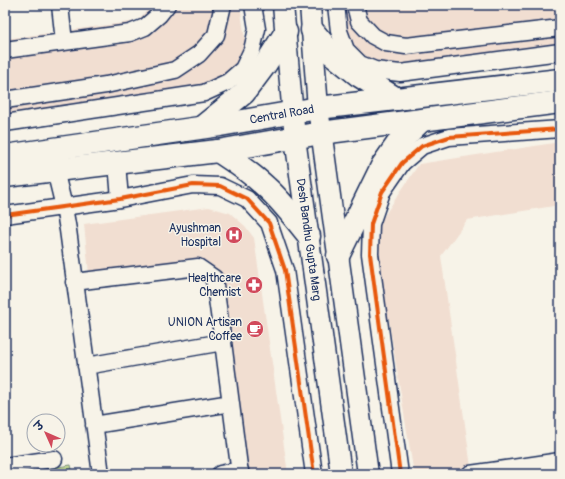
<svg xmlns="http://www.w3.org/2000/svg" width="565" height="479" font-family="Pangolin,'Playpen Sans Deva',sans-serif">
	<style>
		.built { fill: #f1ded1 }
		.green { fill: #c9de94; stroke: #728679 }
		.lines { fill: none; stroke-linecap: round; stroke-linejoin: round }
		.minor-casing { stroke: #1b2f5e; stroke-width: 19 }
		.tertiary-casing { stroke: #1b2f5e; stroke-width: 23 }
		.secondary-casing { stroke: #1b2f5e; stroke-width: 25 }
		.minor { stroke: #f7f3e8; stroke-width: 16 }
		.tertiary { stroke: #f7f3e8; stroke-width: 20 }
		.secondary { stroke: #f7f3e8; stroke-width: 22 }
		.cycleway-casing { stroke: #f7f3e8; stroke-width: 6 }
		.cycleway { stroke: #e8590c; stroke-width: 4 }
		.labels { text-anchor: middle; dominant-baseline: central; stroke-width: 3; stroke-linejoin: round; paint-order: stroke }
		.street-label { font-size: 12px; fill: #1b2f5e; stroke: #f7f3e8 }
		.poi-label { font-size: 12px; fill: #1b2f5e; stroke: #f7f3e8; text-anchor: end }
	</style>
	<rect width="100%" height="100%" fill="#f7f3e8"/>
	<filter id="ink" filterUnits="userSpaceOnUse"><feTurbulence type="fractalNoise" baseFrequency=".025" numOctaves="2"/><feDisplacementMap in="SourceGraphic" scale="8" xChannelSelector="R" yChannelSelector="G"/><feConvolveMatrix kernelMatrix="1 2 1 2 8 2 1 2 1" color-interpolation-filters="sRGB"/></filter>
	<g filter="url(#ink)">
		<path class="built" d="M152,5H240L246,47L229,73L185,92L5,118V39L137,21Z
			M338,5H560V50L379,77L344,47Z
			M560,142V205L467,220L441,256L472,474H414L374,231L419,164Z
			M209,207L230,213L245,226L254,238L288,474H245L219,279L193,261L89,274L84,224Z"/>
		<path class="green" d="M71,465L73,474H12Z"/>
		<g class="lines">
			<defs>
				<path id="minor" d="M60,5L64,42
					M336,5L339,31L346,50L360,64L375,70L400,73L560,52
					M355,5L359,21L373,36L386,43L406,46L560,28
					M5,50L130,33L145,27L159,15L167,5
					M5,100L106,85L175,70L199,54L216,35L223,5
					M5,123L204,93L228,82L243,69L252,50L257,29L253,5
					M117,163L120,199
					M55,170L64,207L68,230L101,474
					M5,215L120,199L193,185L220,186L247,199L269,223L285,270L314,474
					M74,282L198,267L214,278L223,342L240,474
					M86,366L223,342
					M94,425L231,403
					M5,466L54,459
					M220,474L240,470
					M400,474L370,254L371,224L382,192L402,163L422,146L449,137L560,129
					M470,474L560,461"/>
				<g id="tertiary">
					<path id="s1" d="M283,5L295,138L341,474"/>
					<path d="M310,5L318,108L368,474"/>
				</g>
				<g id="secondary">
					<path d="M312,30L332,54L358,75L397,99"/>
					<path d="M202,127L244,93L265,65L286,32"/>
					<path d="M218,151C235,162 251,173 266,187C282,201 295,219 309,236"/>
					<path id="s2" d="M5,156L220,125L318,108L560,80"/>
					<path d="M5,176L218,151L321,133L560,102"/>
					<path d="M338,256L382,166L398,143L422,120"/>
				</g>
			</defs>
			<use href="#minor" class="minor-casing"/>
			<use href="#tertiary" class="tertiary-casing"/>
			<use href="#secondary" class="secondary-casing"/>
			<use href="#minor" class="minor"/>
			<use href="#tertiary" class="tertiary"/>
			<use href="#secondary" class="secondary"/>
			<defs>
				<path id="cycleway" d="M5,215L120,199L193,185L220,186L247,199L269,223L285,270L314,474
					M400,474L370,254L371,224L382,192L402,163L422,146L449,137L560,129"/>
			</defs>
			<use href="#cycleway" class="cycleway-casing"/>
			<use href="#cycleway" class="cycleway"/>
		</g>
	</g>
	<defs>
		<symbol id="hospital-disc" viewBox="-11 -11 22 22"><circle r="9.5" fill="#d1495b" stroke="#f7f3e8"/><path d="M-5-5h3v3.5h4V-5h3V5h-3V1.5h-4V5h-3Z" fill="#fff"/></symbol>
		<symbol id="pharmacy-disc" viewBox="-11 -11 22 22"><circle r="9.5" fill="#d1495b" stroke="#f7f3e8"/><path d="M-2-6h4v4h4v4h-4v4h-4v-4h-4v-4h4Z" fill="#fff"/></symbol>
		<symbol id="cafe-disc" viewBox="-11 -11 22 22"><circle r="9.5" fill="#d1495b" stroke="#f7f3e8"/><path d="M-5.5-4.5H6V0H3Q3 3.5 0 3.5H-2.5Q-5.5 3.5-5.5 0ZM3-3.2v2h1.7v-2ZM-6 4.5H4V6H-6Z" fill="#fff"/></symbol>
	</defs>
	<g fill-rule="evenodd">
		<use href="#hospital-disc" x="224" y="225" width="20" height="20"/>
		<use href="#pharmacy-disc" x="244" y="275" width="20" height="20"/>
		<use href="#cafe-disc" x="245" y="319" width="20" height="20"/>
	</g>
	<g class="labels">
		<g class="street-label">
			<text stroke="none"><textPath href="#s2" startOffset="280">Central Road</textPath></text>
			<text stroke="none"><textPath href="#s1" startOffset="236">Desh Bandhu Gupta Marg</textPath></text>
		</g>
		<g class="poi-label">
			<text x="221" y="228">Ayushman<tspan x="221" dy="14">Hospital</tspan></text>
			<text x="241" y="278">Healthcare<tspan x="241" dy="14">Chemist</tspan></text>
			<text x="242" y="322">UNION Artisan<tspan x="242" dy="14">Coffee</tspan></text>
		</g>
	</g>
	<rect width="565" height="479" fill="none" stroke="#f7f3e8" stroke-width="20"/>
	<rect x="10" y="10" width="545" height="459" fill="none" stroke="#1b2f5e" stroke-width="1.5" filter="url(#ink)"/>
	<g transform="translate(46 433) rotate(315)"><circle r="19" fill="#f7f3e8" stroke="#9fa5b1"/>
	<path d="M0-3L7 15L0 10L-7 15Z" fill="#d1495b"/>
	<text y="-6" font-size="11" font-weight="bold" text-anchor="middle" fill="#1b2f5e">उ</text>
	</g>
</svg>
